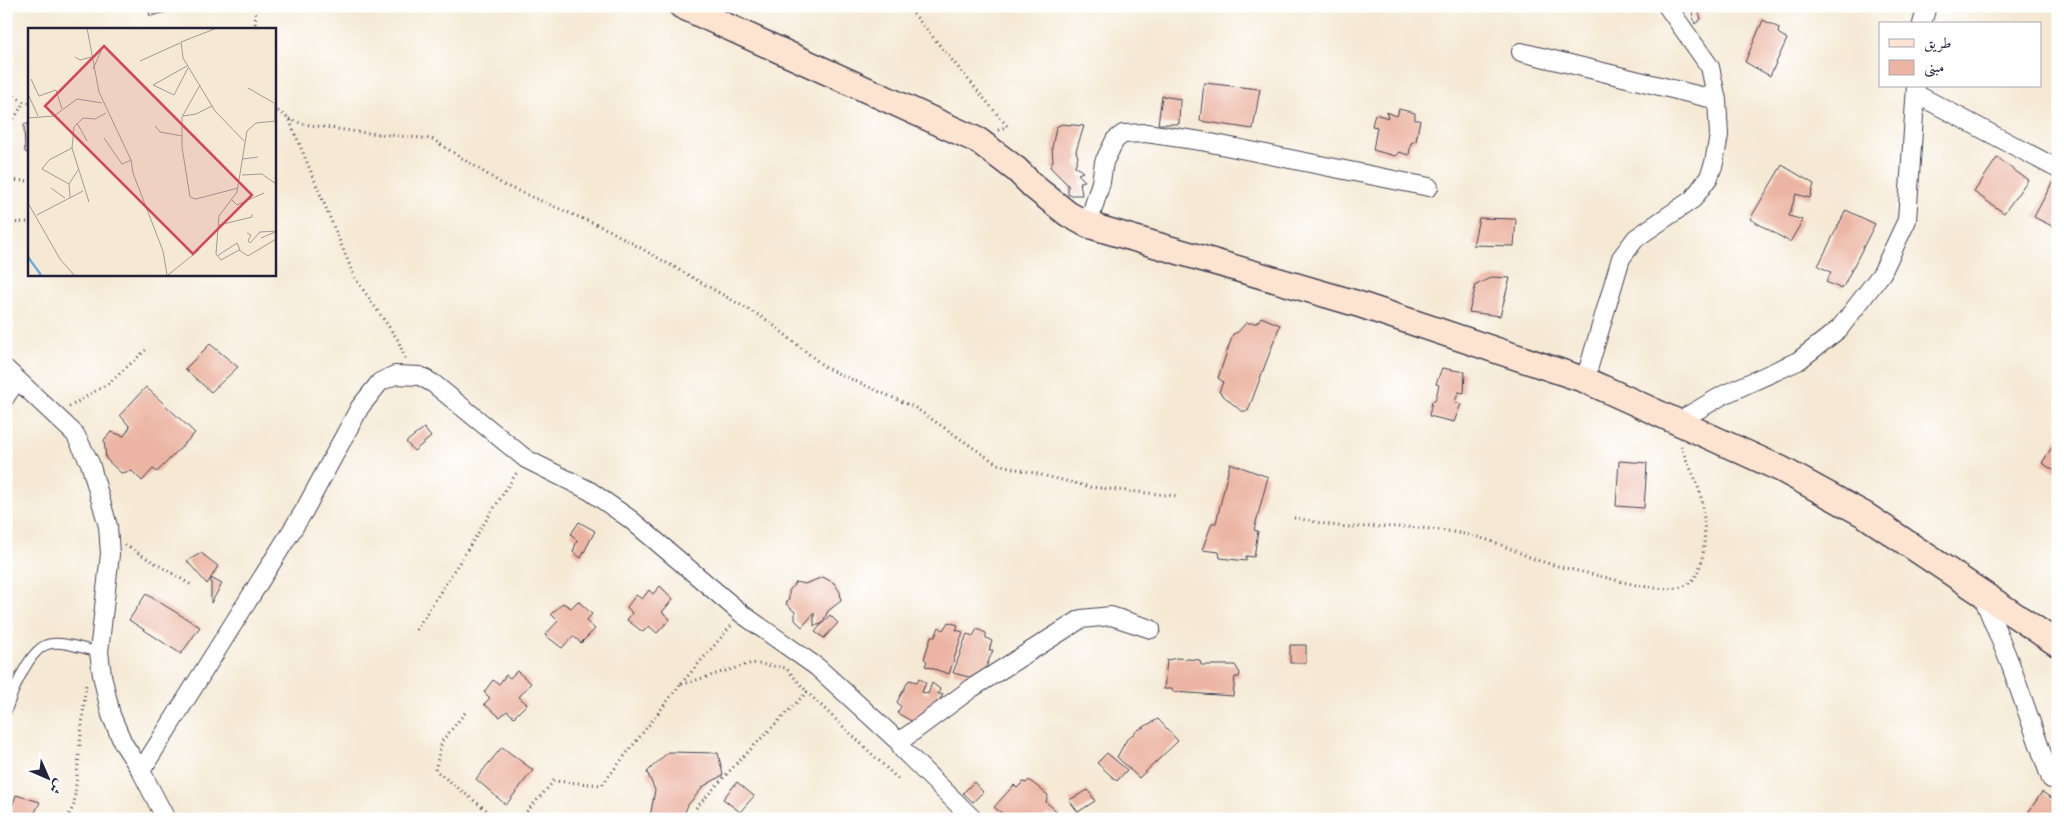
<svg xmlns="http://www.w3.org/2000/svg" width="2064" height="825" font-family="'Libre Caslon Text',Amiri,serif">
	<style>
		.building { fill: #ecb5a3 }
		.lines { fill: none; stroke-linecap: round; stroke-linejoin: round }
		.lane-casing { stroke: #424052; stroke-width: 11 }
		.street-casing { stroke: #424052; stroke-width: 20 }
		.secondary-casing { stroke: #424052; stroke-width: 28 }
		.path { stroke: #424052; stroke-width: 3; stroke-dasharray: 1 4; stroke-linecap: butt }
		.lane { stroke: #fff; stroke-width: 9 }
		.street { stroke: #fff; stroke-width: 18 }
		.secondary { stroke: #fde4d1; stroke-width: 25 }
		.inset-river { fill: none; stroke: #6daee1; stroke-width: 2.5 }
		.inset-road { fill: none; stroke: #a19997; stroke-width: 1 }
		.view { fill: #d1495b; fill-opacity: 0.15; stroke: #d1495b; stroke-width: 2.5 }
		.inset-edge { fill: none; stroke: #22223b; stroke-width: 2.5 }
	</style>
	<rect width="100%" height="100%" fill="#fff"/>
	<filter id="ink" filterUnits="userSpaceOnUse"><feTurbulence type="fractalNoise" baseFrequency=".02" numOctaves="2"/><feDisplacementMap in="SourceGraphic" scale="10" xChannelSelector="R" yChannelSelector="G"/><feConvolveMatrix kernelMatrix="1 2 1 2 8 2 1 2 1" color-interpolation-filters="sRGB"/></filter>
	<filter id="wash" filterUnits="userSpaceOnUse"><feTurbulence type="fractalNoise" baseFrequency=".0096" numOctaves="4" result="noise"/><feDisplacementMap in="SourceGraphic" scale="20" xChannelSelector="R" yChannelSelector="G"/><feGaussianBlur stdDeviation="1.12" result="paint"/><feColorMatrix in="noise" values="0 0 0 0 0 0 0 0 0 0 0 0 0 0 0 0 0 1.4 0 .05"/><feComposite in="paint" operator="in"/></filter>
	<g filter="url(#wash)">
		<rect width="100%" height="100%" fill="#f5e9d4"/>
		<g id="blocks">
			<path class="building" d="M148,6H174L170,8V11L150,16Z
				M1693,6H1697L1701,19L1695,24L1691,8Z
				M1763,20L1779,28L1778,33L1787,39L1770,76L1745,62Z
				M1204,83L1260,89L1253,129L1200,121Z
				M1162,96L1180,99L1179,124H1158Z
				M1399,109L1415,113V120H1420L1416,141L1411,143L1409,155L1399,152L1395,156L1373,150L1377,127L1372,126L1375,114L1388,118L1386,112L1397,116Z
				M24,124H29V153L25,152Z
				M1062,124L1084,126L1076,151L1078,157L1075,166L1083,172L1078,174L1085,181L1080,182L1082,195H1068V185L1050,167L1053,161L1052,148L1056,127Z
				M1997,158L2028,180L2004,213L1974,192Z
				M1782,165L1814,184L1810,198L1796,194L1789,216L1803,220L1790,242L1750,219Z
				M2052,183L2058,186V229L2034,217Z
				M1846,210L1875,224L1842,289L1826,282L1831,272L1818,266Z
				M1479,218L1516,219L1514,246L1473,245Z
				M1492,277L1510,278L1500,316L1469,312L1476,285Z
				M1261,317L1280,325L1248,411H1241L1219,392L1223,382L1218,378L1233,334L1238,332L1246,323H1257Z
				M210,344L238,367L211,392L185,369Z
				M1442,368L1465,372L1464,393L1458,392L1455,402L1461,404L1454,422L1429,416L1432,401H1435L1439,385L1436,384Z
				M146,387L195,433L157,472L153,469L142,481L132,471L121,473L106,459L104,440L111,432L124,436L130,427L120,415Z
				M424,428L431,437L414,451L406,442Z
				M2058,438V473L2042,463Z
				M1619,461L1647,463L1644,508L1616,506Z
				M1230,463L1268,477L1254,530L1258,531L1254,557L1246,556V561L1220,558L1219,552L1202,550L1212,523H1216Z
				M579,522L595,531L581,558L573,552L577,540L571,534Z
				M201,553L218,566L211,578L222,584L211,603V578L207,584L187,561Z
				M823,577L834,583L840,592L841,601L828,611L822,624L814,626V613L802,627L795,620V612L786,604L789,598V591L796,582L805,584Z
				M660,586L673,599L662,612L670,619L657,633L649,626L643,632L627,620L632,613L627,607L636,595L642,599L649,590L653,594Z
				M146,594L200,627L181,654L129,620Z
				M578,601L592,614L586,621L595,629L581,643L573,636L562,648L545,635L558,621L551,614L563,603L571,608Z
				M830,615L838,623L824,638L815,632Z
				M948,622L958,625L956,630L963,632L949,674L925,666L927,661L924,659L931,636L935,637L939,627L943,630Z
				M977,629L986,633V638L992,641L989,650H993L983,675L977,679L953,673L967,634L973,636Z
				M1290,645H1306V663H1290Z
				M1177,658L1200,660L1201,665H1235L1240,673L1239,677H1235L1233,696L1173,692L1172,689H1164L1167,660Z
				M517,671L531,683L519,697L527,704L514,717L507,711L500,717L484,704L490,698L484,692L493,680L499,684L506,675L510,678Z
				M919,678L926,683L922,692L928,694L932,683L940,689L938,694H943L929,718L915,723L897,713L901,707L897,702L909,680L917,682Z
				M1158,719L1178,741L1139,778L1117,757L1127,739L1138,730Z
				M502,747L533,770L506,805L476,779Z
				M668,752L718,753L723,775L704,786L688,805L682,819H654L650,817L655,790L647,772Z
				M1107,753L1127,770L1117,781L1097,763Z
				M1029,780L1048,795L1046,802L1061,815H1045L1046,819H1009L994,807L1014,785L1017,788L1023,782L1026,783Z
				M737,782L754,796L740,812L723,799Z
				M974,782L983,792L973,802L963,793Z
				M1088,790L1095,801L1078,812L1069,800Z
				M2042,792L2058,802V807L2050,819H2024Z
				M16,795L40,802L32,819H8Z"/>
		</g>
	</g>
	<g filter="url(#ink)">
		<use href="#blocks" fill-opacity="0" stroke="#424052" stroke-width="1"/>
		<g class="lines">
			<defs>
				<path id="lane" d="M6,404L21,382
					M6,712C12,694 29,648 49,644C65,641 83,649 99,652"/>
				<path id="street" d="M1922,24L1927,6
					M1521,52L1717,100
					M1916,94L2058,169
					M1088,225L1101,182L1104,162L1115,140L1123,134L1146,133L1201,141L1429,187
					M6,369L75,434L90,463L108,526L110,554L99,652L102,675L111,715L123,743L141,771L166,819
					M1585,380L1621,258L1636,238L1693,199L1709,177L1714,163L1719,135L1717,100L1710,67L1667,6
					M1677,422L1723,395L1798,361L1839,329L1882,273L1907,220L1916,86
					M1981,592L2011,666L2051,779
					M899,742L972,688L1081,619L1111,616L1151,629
					M141,771L304,511L360,407L380,382L395,375L420,376L434,384L526,459L590,491L630,519L742,614L817,667L899,742L903,750L973,819"/>
				<path id="secondary" d="M682,6L979,141L1017,170L1034,187L1068,214L1088,225L1358,304L1585,380L1781,469L1865,515L2058,644"/>
			</defs>
			<use href="#lane" class="lane-casing"/>
			<use href="#street" class="street-casing"/>
			<use href="#secondary" class="secondary-casing"/>
			<path class="path" d="M907,6L1007,126L997,131
				M255,29L256,6
				M6,91L24,102L29,103
				M274,108L289,119L355,278L398,340L406,361
				M14,119L24,102
				M289,119L303,124L358,132L432,139L504,185L609,230L767,320L826,368L914,407L997,464L1090,487L1176,496
				M6,180L29,181
				M6,223L29,222
				M69,407L109,383L148,348
				M1294,518C1314,521 1337,528 1357,527C1399,526 1441,527 1481,538C1500,543 1518,553 1537,560C1558,567 1579,571 1599,576C1622,581 1672,598 1691,582C1710,565 1706,505 1697,484C1692,470 1685,459 1681,446
				M125,545L193,586
				M731,626L680,685L752,663L786,668L807,692
				M416,630L517,472
				M465,713L442,741L435,770L490,813L506,819
				M696,808L736,764L807,692L898,779
				M67,819L74,805L86,684
				M520,819L554,781L602,785L680,685"/>
			<use href="#lane" class="lane"/>
			<use href="#street" class="street"/>
			<use href="#secondary" class="secondary"/>
		</g>
	</g>
	<g transform="translate(28 28)">
		<rect width="248" height="248" fill="#f5e9d4"/>
		<path class="inset-river" d="M0,229L13,247"/>
		<path class="inset-road" d="M59,0L71,64L103,132L105,145L135,223L139,247M189,0L153,14L155,30L187,83L216,113M47,29L52,32L63,29M112,33L152,15M159,38L125,57L146,67L160,40M65,41L73,23M3,51L11,68L28,62L34,81M172,57L154,89V119L162,169L168,171L210,160M220,60L246,75M0,66L10,88M155,88L168,86L184,78M0,90L26,88L49,71L74,75M247,93V75M248,93L228,95L219,103L209,164L191,188L188,226L193,232L211,222L220,228L248,211M49,95L59,113M127,98L132,104L154,108M76,110L94,136L103,132M215,131L230,129M214,147L234,146L248,156M41,156L14,141L21,132L44,120M23,160L37,170M42,169L41,156L50,142M204,172L209,177L236,165M61,174L44,120L46,99L55,90L67,91L78,85M0,175L32,231L46,247M9,187L55,163M191,197L224,189V186M219,205L223,207L220,213L222,215L232,204L248,203M233,210L247,204M189,228L209,215L212,222M140,247L171,222"/>
		<path class="view" d="M76,18L224,167L165,226L17,78Z"/>
		<rect width="248" height="248" class="inset-edge"/>
	</g>
	<rect width="2064" height="825" fill="none" stroke="#fff" stroke-width="25"/>
	<rect x="1879" y="22" width="162" height="65" fill="#ffffff" stroke="#a7a7b1"/>
	<rect x="1889" y="39" width="25" height="8" fill="#fde4d1" stroke="#a7a7b1"/>
	<text x="1924" y="48" font-size="15" fill="#22223b">طريق</text>
	<rect x="1889" y="60" width="25" height="15" fill="#ecb5a3" stroke="#a7a7b1"/>
	<text x="1924" y="72" font-size="15" fill="#22223b">مبنى</text>
	<g transform="translate(48 778) rotate(135)" stroke="#ffffff" stroke-width="4" paint-order="stroke">
	<path d="M0-4L9 19L0 12L-9 19Z" fill="#22223b"/>
	<text y="-8" font-size="14" font-weight="bold" text-anchor="middle" fill="#22223b">ش</text>
	</g>
</svg>
